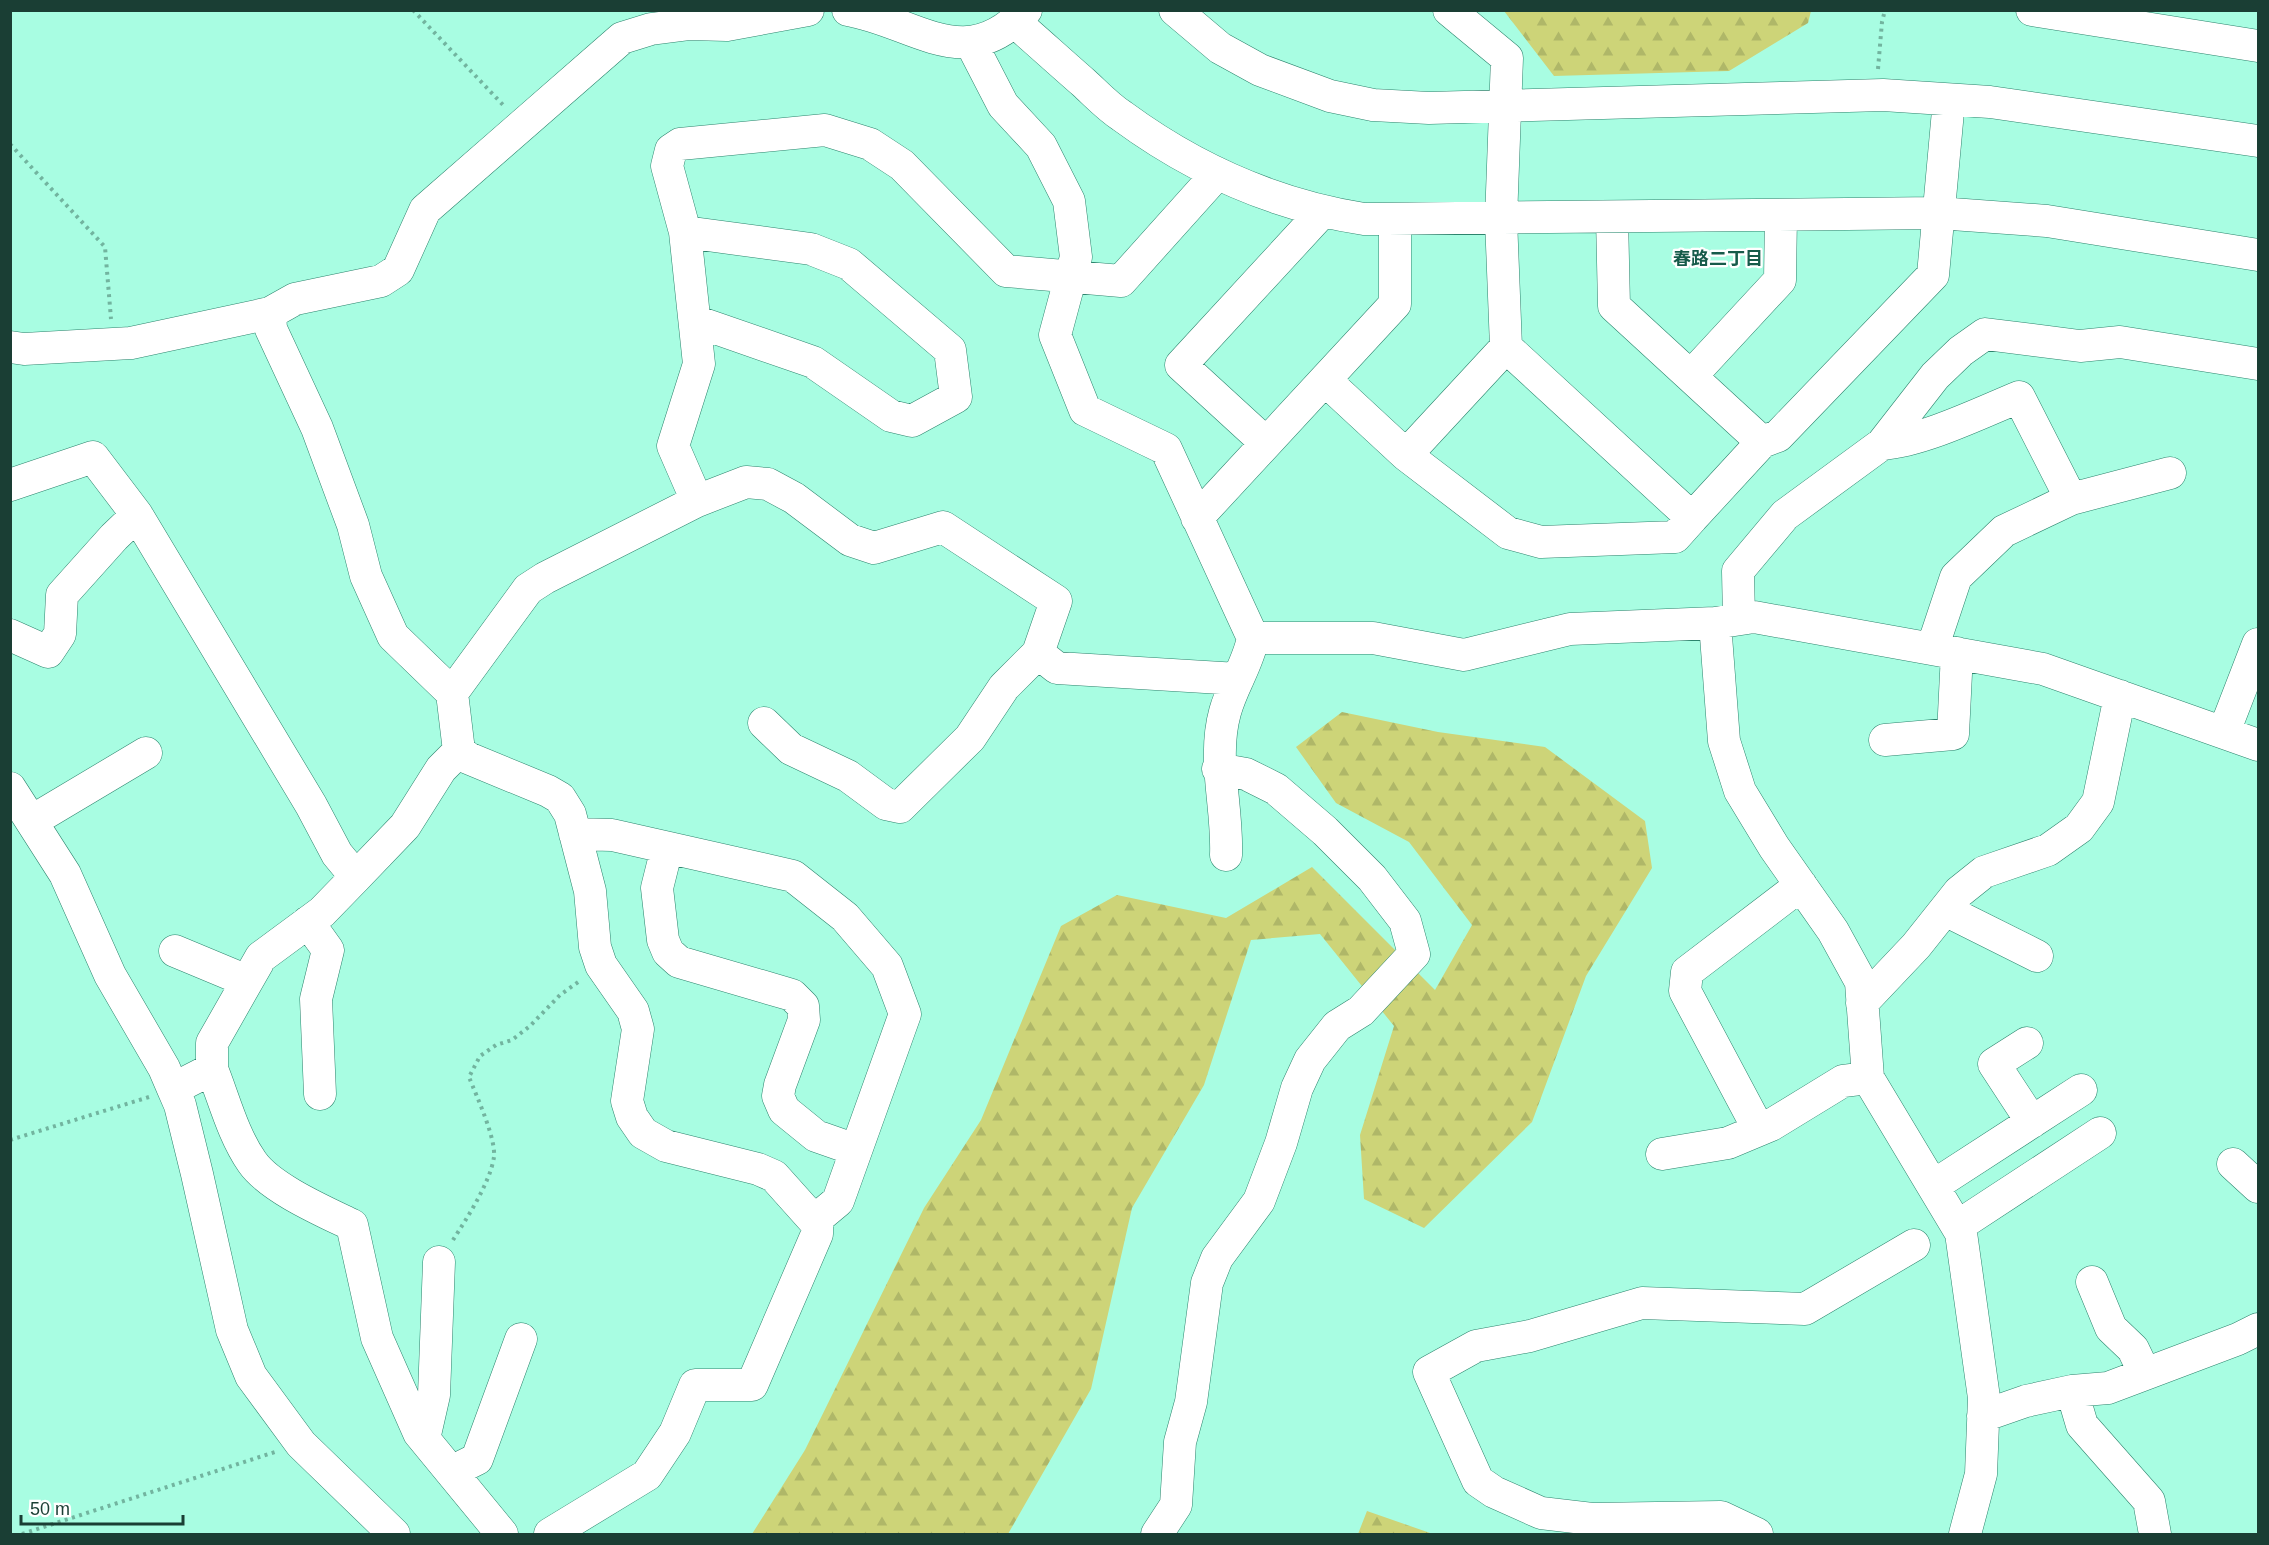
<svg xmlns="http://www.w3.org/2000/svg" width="2269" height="1545" font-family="Arial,'Noto Sans JP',sans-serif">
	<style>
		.forest { fill: url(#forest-firs) }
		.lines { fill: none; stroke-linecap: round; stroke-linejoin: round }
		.minor-casing { stroke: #2c846d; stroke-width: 33 }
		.path { stroke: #72b49f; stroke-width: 4; stroke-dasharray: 3 4.5; stroke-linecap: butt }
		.minor { stroke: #fff; stroke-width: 32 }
		.labels { text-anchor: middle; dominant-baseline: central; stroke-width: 4.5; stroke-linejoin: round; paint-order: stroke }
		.neighbourhood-label { font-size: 18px; font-weight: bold; fill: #165b4a; stroke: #fff }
	</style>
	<defs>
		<pattern id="forest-firs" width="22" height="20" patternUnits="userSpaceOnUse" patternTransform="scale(1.5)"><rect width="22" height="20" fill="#cdd478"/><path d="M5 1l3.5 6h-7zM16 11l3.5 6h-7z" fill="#afb768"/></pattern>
	</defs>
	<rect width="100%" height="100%" fill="#a8fde2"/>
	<path class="forest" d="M1504,11H1811L1808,23L1729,71L1554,76Z
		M1342,712L1438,732L1545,747L1645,821L1652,868L1586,976L1532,1122L1424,1228L1364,1199L1360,1135L1394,1026L1320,934L1251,940L1204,1085L1132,1208L1091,1389L1008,1534H752L805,1450L924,1208L981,1120L1061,926L1117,895L1226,918L1312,867L1435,990L1472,925L1409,842L1336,803L1296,747Z
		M1367,1511L1433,1534H1358Z"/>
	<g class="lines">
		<defs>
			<path id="minor" d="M848,10C916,22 965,76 1026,10
				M1175,10L1220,48L1260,70L1330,96L1373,105L1429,108L1883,95L1990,102L2258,141
				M1449,10L1507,58L1501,219L1506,347
				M2032,10L2258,46
				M1015,22C1038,42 1061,63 1084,83C1096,94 1108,107 1122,116C1194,169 1276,205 1364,219L1938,213L2047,221L2258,255
				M971,43L1003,105L1041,146L1069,201L1076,257L1055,335L1085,410L1166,449L1253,638H1373L1464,655L1570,629L1715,623
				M685,232L811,249L849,264L950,350L956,397L912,421L891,416L813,362L695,321
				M10,347L24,349L131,343L270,313
				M1691,376L1780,280L1781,215
				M1325,380L1406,455L1506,347L1692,518L1762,442L1614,306L1612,217
				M1762,442L1778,436L1933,275L1949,100
				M1266,443L1181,365L1322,212
				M1882,444C1923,441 1980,413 2019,397L2071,499
				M1406,455L1508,533L1541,542L1675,537L1692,518
				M10,485L93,457L137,515
				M697,501L673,446L699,364L685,232L667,166L671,150L680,144L825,130L870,144L902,165L1006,271L1121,281L1217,174
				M1197,518L1395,304V219
				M1739,619L1738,571L1785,515L1882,444L1935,376L1961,351L1985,334L2080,346L2120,342L2258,364
				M10,635L48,652L60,634L62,595L114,537L137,515L311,805L337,854L356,877
				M1932,649L1956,577L2004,531L2071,499L2170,473
				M1038,653L1057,668L1238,679
				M452,693L393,636L366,576L353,525L317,428L271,329L270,313L295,299L381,281L398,270L425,210L622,38L651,29L690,24L727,25L808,10
				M2224,732L2258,644
				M1885,740L1953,734L1957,653
				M459,751L468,758L548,791L560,798L570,814L590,891L595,947L601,965L633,1011L638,1029L627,1101L632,1117L643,1133L666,1146L758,1169L774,1176L817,1224V1234L752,1385H695L675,1433L647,1475L550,1534
				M10,788L65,874L110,975L164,1068L173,1089L180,1105L197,1174L232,1330L251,1376L301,1444L394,1534
				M32,821L146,753
				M575,834L612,835L793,876L845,917L887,966L905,1014L838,1201L814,1221
				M667,848L657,888L663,940L668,952L679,962L792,995L803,1006L804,1020L780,1085L778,1096L784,1110L816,1136L856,1150
				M1226,855C1228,807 1212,759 1225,712C1232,686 1248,664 1253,638
				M1945,910L2037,956
				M308,922L328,950L316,999L320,1094
				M175,951L247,981
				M1862,1003L1916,946L1959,892L1984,872L2048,850L2079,828L2098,802L2120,696
				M2027,1043L1994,1064L2032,1122
				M212,1069C224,1099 233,1135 252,1162C270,1188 323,1211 352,1225L377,1338L419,1433L502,1534
				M173,1089L212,1069V1043L261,957L322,912L356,877L405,826L441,769L459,751L452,693L528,589L545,578L697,501L746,482L768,484L794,498L850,540L874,548L943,527L1056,601L1038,653L1004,687L970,738L900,807L886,804L848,776L791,749L764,723
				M1759,1130L1685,991L1687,972L1801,885
				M1662,1154L1728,1143L1771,1125L1843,1081L1868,1078
				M2233,1164L2258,1187
				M1933,1186L2081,1090
				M1958,1226L2100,1133
				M2092,1282L2111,1328L2133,1349L2145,1374
				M2072,1391L2082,1425L2149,1501L2155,1534
				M1983,1416L2026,1401L2072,1391L2108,1388L2238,1339L2258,1329
				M424,1439L434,1395L439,1262
				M451,1472L477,1459L521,1339
				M1157,1534L1176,1505L1180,1442L1191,1402L1207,1283L1217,1258L1259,1201L1281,1143L1297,1088L1310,1060L1337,1026L1361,1011L1414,954L1405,921L1372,878L1325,831L1276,789L1246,774L1218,769
				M1757,1534L1721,1517L1592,1519L1541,1513L1494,1492L1478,1481L1429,1372L1476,1346L1530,1336L1642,1303L1805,1309L1914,1245
				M1965,1534L1981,1474L1984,1398L1961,1233L1868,1078L1861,982L1833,931L1774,847L1740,791L1724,741L1715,623L1754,617L2043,669L2258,745"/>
		</defs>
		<use href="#minor" class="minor-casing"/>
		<path class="path" d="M413,10L505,107
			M1878,69L1882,22L1885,10
			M10,144L105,247L111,319
			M10,1140L149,1097
			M453,1240C467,1218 490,1183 494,1157C496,1138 476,1095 469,1077L480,1056L496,1045L512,1040L530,1026L560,995L581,980
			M22,1534L275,1452"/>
		<use href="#minor" class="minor"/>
	</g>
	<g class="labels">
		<g class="neighbourhood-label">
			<text x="1718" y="259">春路二丁目</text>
		</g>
	</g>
	<rect width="2269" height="1545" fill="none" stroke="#1a3e34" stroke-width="24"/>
	<path d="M21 1515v9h162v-9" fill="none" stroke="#1a3e34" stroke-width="3"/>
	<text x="30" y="1515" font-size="18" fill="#1a3e34" stroke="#ffffff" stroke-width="4.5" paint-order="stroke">50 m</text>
</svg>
